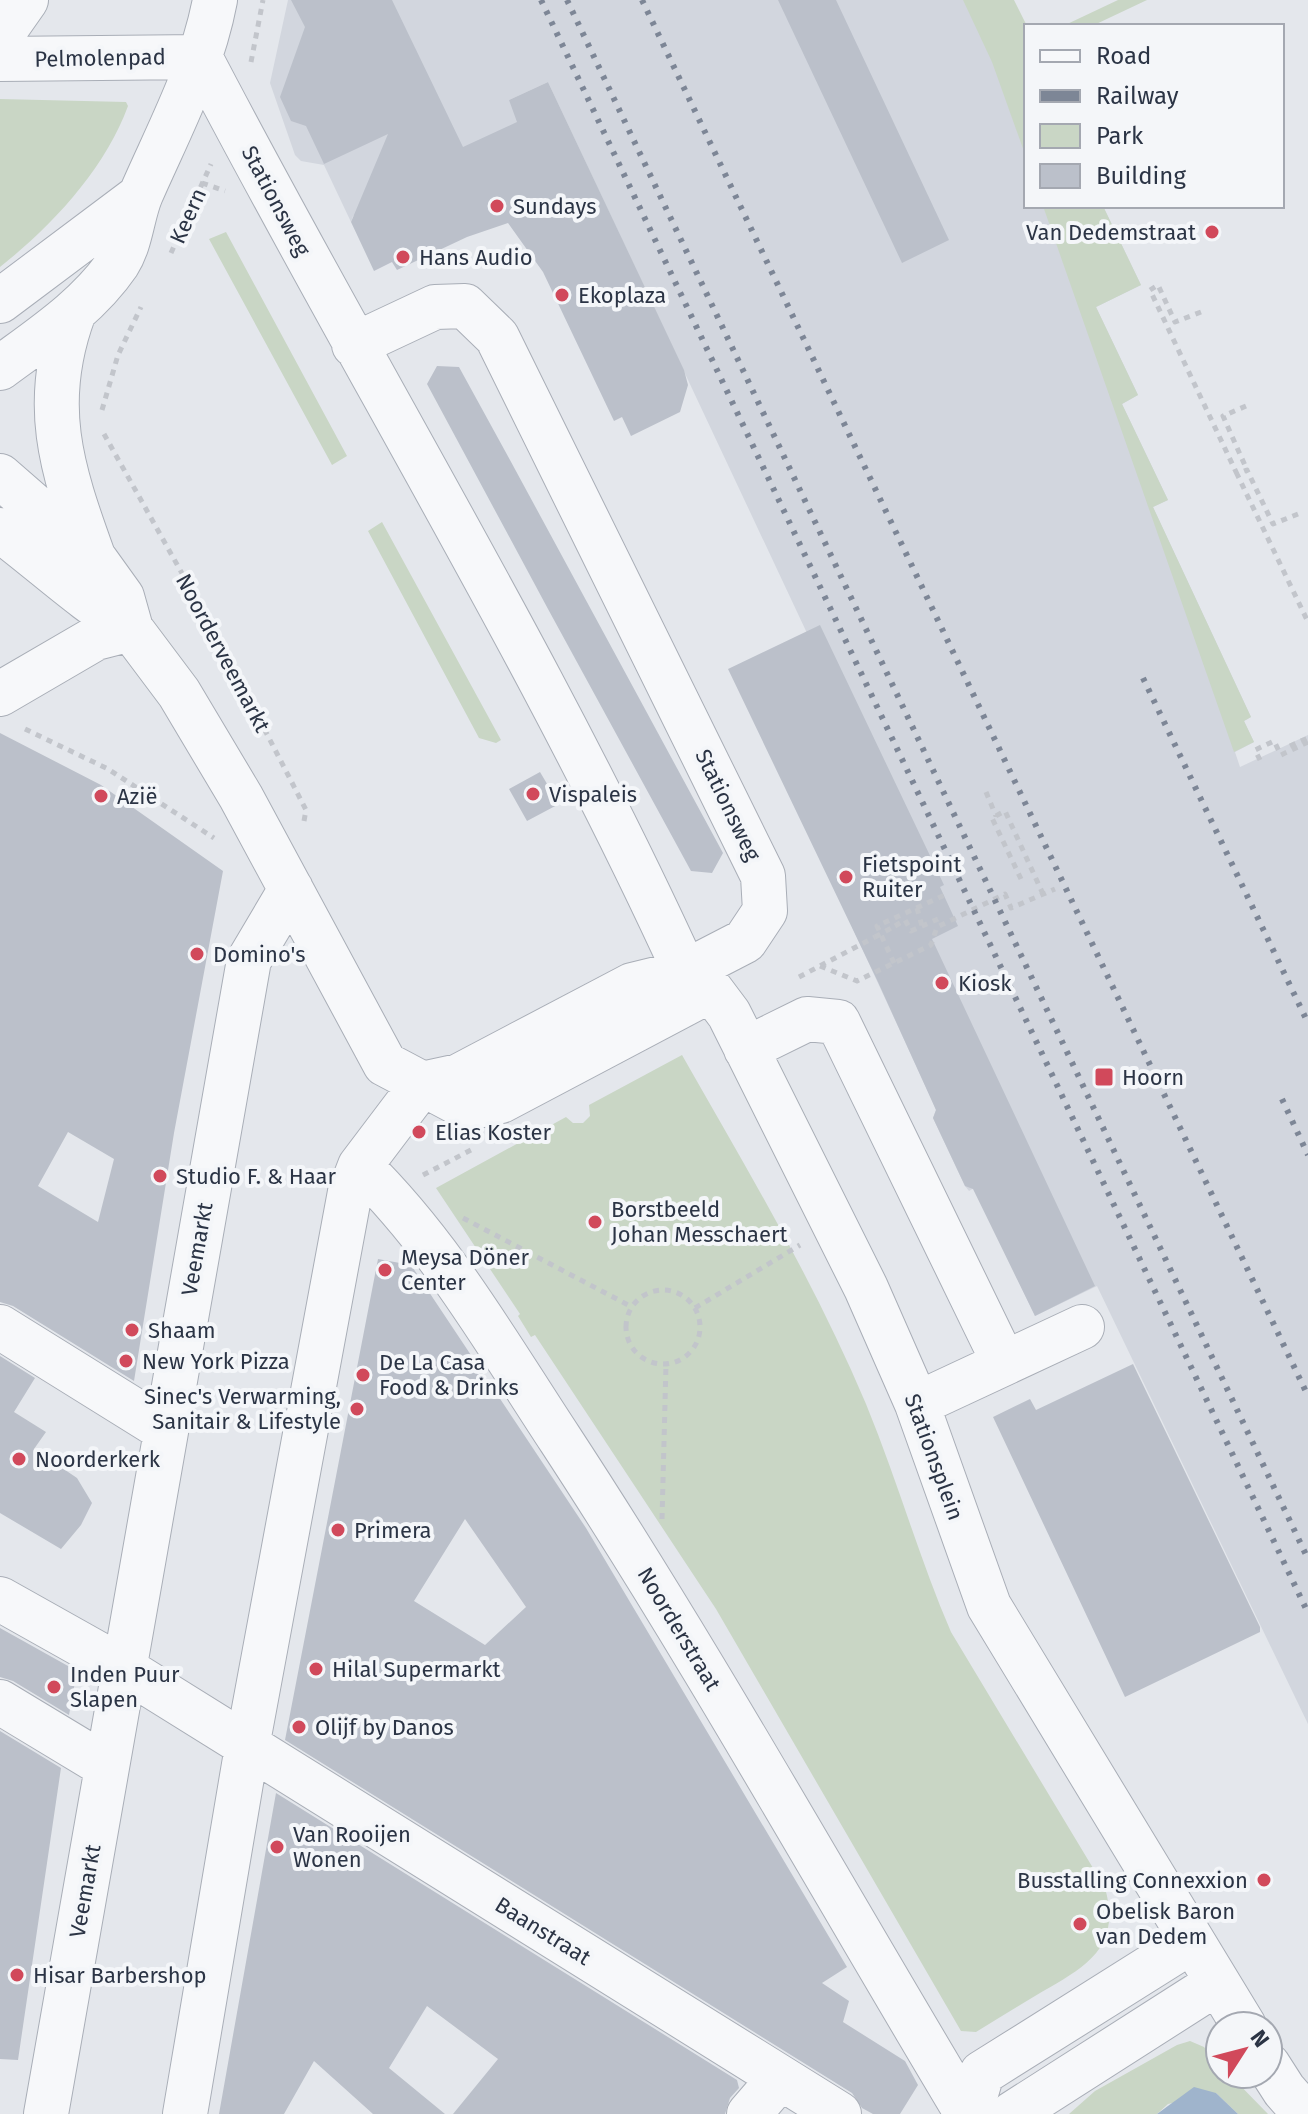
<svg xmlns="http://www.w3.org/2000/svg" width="1308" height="2114" font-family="'Fira Sans',sans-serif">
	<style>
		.built { fill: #d2d6de }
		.green { fill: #c9d6c5 }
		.water { fill: #9fb4cc }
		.building { fill: #bbc0ca; fill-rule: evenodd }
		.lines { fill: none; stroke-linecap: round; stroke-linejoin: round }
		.minor-casing { stroke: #a9aeb7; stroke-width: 46 }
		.path { stroke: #c2c5cb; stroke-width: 5; stroke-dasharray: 6 6; stroke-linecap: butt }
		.minor { stroke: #f7f8fa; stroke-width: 44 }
		.rail { stroke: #7d8696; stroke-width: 6; stroke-dasharray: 4 8; stroke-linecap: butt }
		.path-bridge { stroke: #c2c5cb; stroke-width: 5; stroke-dasharray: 6 6; stroke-linecap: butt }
		.poi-dot { fill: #d1495b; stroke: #f4f6f9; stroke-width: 3 }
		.labels { text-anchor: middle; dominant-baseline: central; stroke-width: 8; stroke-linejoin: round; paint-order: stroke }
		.street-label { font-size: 22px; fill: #2b3445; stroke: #f4f6f9 }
		.poi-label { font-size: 22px; fill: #2b3445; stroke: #f4f6f9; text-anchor: start }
	</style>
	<rect width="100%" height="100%" fill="#e4e7ec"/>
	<path class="built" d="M288,0H986L1026,45V206H1103L1141,285L1096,307L1138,395L1122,404L1168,500L1153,507L1251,717L1244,721L1254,742L1235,752L1240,767L1308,735V1724L1097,1286L1035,1316L974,1188L969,1191L965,1186L933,1118L936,1110L931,1098L853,929L806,631L548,82L509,100L529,120L375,189L363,211L353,216L351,222L324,165L301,161L295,155L270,83Z"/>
	<path class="green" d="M963,0H1014L1027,26L1026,77L1023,78L1026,86V157L992,62Z
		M1118,0H1147L1092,26H1063Z
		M0,99L126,102L128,106C105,169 52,226 0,267Z
		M1043,206H1103L1141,285L1096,307L1138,395L1122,404L1168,500L1153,507L1251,717L1244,721L1254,742L1234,752Z
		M226,232L347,456L332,465L209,239Z
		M382,522L501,740L496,743L479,738L368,531Z
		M682,1055C747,1169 815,1283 866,1404C897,1479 919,1558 951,1632L1105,1888C1123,1951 1081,1969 1035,1996C1015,2008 996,2020 976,2032L961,2031L716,1609L535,1335L531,1337L518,1316L520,1314L436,1188L566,1117L573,1123H583L590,1116L589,1105Z
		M1190,2041L1204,2047L1220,2065V2074H1229L1268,2114H1238L1216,2093L1168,2104L1157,2114H1069L1095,2091L1177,2045Z"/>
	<path class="water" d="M1194,2087L1216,2093L1238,2114H1157Z"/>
	<path class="building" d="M291,0H392L463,147L517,122L509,100L548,82L684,370L688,385L680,412L631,436L622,417L614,421L543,272L508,223L467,237L397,270L392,262L374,271L351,222L388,134L324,164L306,126L291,121L280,97L305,27Z
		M778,0H836L949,240L902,263Z
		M437,366L459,367L510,460L723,853L712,873L691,871L548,609L427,384Z
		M820,625L944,885L940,887L958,926L932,939L1095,1286L1035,1316L973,1189L965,1186L933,1118L936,1110L878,982L728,669Z
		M0,733L101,785L223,871L174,1133L134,1381L13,1306L0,1302ZM68,1132L114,1159L98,1222L38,1186Z
		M540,772L559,804L527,821L509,789Z
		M378,1259L411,1265L586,1528L847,1967L822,1983L849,2001L843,2022L905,2061L918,2085L900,2114H873L862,2108L852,2093L285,1740ZM465,1519L526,1607L485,1645L414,1601Z
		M0,1356L35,1378L14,1412L46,1432L34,1449L77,1478L92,1503L81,1525L61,1549L0,1513Z
		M1133,1364L1260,1627V1632L1125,1697L993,1417L1030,1399L1036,1410Z
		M0,1628L77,1671L69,1715L13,1681L0,1677Z
		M0,1731L61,1768L18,2060L0,2059Z
		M276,1793L737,2080L739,2088L730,2098L725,2114H453L498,2059L427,2006L389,2068L445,2114H373L314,2061L284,2114H219Z"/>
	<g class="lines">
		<defs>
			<path id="minor" d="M0,37L26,0
				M200,57C359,363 542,658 685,972
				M0,59L200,57
				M0,301L140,196
				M74,312C40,403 61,468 93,556
				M354,345L435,307L465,306L497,337L763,876L765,911L745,941L685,972L632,985L459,1076L422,1084
				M0,368C42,337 88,307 118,263C131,243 132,215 141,194C169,130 202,69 215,0
				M0,476L94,558L122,597L131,629L179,693L241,797L385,1064L468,1108L501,1101L711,990
				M0,530C44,563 84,601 131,629
				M0,694L96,638L131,629
				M685,972L711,990L729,1014L866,1288L917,1404L989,1606L1244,2026
				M746,1049L807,1019L838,1022L1004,1363
				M360,1166C441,1245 498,1345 560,1439C704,1659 832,1889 967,2114
				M0,1327L164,1429
				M917,1404L1082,1327
				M0,1599L123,1668L839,2114
				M0,1702L106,1766
				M1268,2065L1284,2090L1305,2114
				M46,2114L249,960L291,889
				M185,2114L247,1747L350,1192L360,1166L422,1084
				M749,2114L780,2078
				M970,2114L982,2073L1192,1941
				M1012,2114L1217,1983"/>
		</defs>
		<use href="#minor" class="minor-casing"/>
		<path class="path" d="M251,62L263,0
			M202,183L225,191
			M171,253L211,164
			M1201,312L1175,322L1158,285L1150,290L1237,474
			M1246,406L1223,416L1247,470
			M102,410L118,355L141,307
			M104,434L207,618L286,771L306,810L304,821
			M1298,514L1273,524L1247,470L1237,474L1308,622
			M25,729L108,769L214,838
			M1290,746L1308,738
			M1260,760L1255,750L1274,741L1281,755L1308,742
			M986,792L996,816
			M1021,879L992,818L1005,811L1043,894
			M917,908L922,926
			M895,926L905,920L911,931L938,919
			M894,963L877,926L947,894
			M820,966L857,981L931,945L937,927L1005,894L1011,908L1055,889
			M799,977L875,937
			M423,1175L471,1150
			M463,1218L632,1307
			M626 1327a37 37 0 1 1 74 0a37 37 0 1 1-74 0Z
			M695,1308L800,1245
			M662,1519L666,1364"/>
		<use href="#minor" class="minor"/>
		<path class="rail" d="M541,0L1308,1613
			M567,0L1308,1559
			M642,0L1308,1396
			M1143,678L1308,1023
			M1282,1099L1308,1155"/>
		<path class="path-bridge" d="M875,937L895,926"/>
	</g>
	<g class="poi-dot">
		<circle cx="497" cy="206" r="8"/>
		<circle cx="1212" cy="232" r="8"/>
		<circle cx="403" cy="257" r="8"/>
		<circle cx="562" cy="295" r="8"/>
		<circle cx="533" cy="794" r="8"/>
		<circle cx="101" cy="796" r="8"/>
		<circle cx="846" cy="877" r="8"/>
		<circle cx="197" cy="954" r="8"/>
		<circle cx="942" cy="983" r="8"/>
		<rect x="1094" y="1067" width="20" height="20" rx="4"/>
		<circle cx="419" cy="1132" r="8"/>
		<circle cx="160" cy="1176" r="8"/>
		<circle cx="595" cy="1222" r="8"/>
		<circle cx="385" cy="1270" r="8"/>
		<circle cx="132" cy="1330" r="8"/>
		<circle cx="126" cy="1361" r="8"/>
		<circle cx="363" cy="1375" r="8"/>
		<circle cx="357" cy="1409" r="8"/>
		<circle cx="19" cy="1459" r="8"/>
		<circle cx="338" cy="1530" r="8"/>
		<circle cx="316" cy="1669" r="8"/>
		<circle cx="54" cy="1687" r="8"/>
		<circle cx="299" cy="1727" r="8"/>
		<circle cx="277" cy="1847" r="8"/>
		<circle cx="1264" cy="1880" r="8"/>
		<circle cx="1080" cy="1924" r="8"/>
		<circle cx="17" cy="1975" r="8"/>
	</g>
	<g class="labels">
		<g class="street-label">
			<text transform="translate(100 58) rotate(-1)">Pelmolenpad</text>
			<text transform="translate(276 201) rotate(62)">Stationsweg</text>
			<text transform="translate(188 216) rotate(-66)">Keern</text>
			<text transform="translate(223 653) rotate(62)">Noorderveemarkt</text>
			<text transform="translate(728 805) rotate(64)">Stationsweg</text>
			<text transform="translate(197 1249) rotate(-80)">Veemarkt</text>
			<text transform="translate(934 1457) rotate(70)">Stationsplein</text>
			<text transform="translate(679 1629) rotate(59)">Noorderstraat</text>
			<text transform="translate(85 1891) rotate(-80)">Veemarkt</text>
			<text transform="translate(543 1931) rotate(32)">Baanstraat</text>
		</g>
		<g class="poi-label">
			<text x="513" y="206">Sundays</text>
			<text x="1196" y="232" text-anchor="end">Van Dedemstraat</text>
			<text x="419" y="257">Hans Audio</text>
			<text x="578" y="295">Ekoplaza</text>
			<text x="549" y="794">Vispaleis</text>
			<text x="117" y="796">Azië</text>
			<text x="862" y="864">Fietspoint<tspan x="862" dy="25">Ruiter</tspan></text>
			<text x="213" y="954">Domino's</text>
			<text x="958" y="983">Kiosk</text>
			<text x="1122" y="1077">Hoorn</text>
			<text x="435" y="1132">Elias Koster</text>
			<text x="176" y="1176">Studio F. &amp; Haar</text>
			<text x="611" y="1209">Borstbeeld<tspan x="611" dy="25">Johan Messchaert</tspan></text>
			<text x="401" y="1257">Meysa Döner<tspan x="401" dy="25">Center</tspan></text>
			<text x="148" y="1330">Shaam</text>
			<text x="142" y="1361">New York Pizza</text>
			<text x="379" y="1362">De La Casa<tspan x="379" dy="25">Food &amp; Drinks</tspan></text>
			<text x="341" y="1396" text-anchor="end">Sinec's Verwarming,<tspan x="341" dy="25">Sanitair &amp; Lifestyle</tspan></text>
			<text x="35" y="1459">Noorderkerk</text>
			<text x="354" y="1530">Primera</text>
			<text x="332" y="1669">Hilal Supermarkt</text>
			<text x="70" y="1674">Inden Puur<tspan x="70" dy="25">Slapen</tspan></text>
			<text x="315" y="1727">Olijf by Danos</text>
			<text x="293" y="1834">Van Rooijen<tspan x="293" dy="25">Wonen</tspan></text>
			<text x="1248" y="1880" text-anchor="end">Busstalling Connexxion</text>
			<text x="1096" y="1911">Obelisk Baron<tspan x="1096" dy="25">van Dedem</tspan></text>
			<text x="33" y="1975">Hisar Barbershop</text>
		</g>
	</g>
	<rect x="1024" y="24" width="260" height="184" fill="#f4f6f9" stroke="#a4a8b1" stroke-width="2"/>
	<rect x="1040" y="50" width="40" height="12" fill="#f7f8fa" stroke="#a4a8b1" stroke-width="2"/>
	<text x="1096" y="64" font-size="24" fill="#2b3445">Road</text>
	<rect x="1040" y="90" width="40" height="12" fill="#7d8696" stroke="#a4a8b1" stroke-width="2"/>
	<text x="1096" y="104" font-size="24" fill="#2b3445">Railway</text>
	<rect x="1040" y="124" width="40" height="24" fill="#c9d6c5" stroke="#a4a8b1" stroke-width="2"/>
	<text x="1096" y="144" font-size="24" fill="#2b3445">Park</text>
	<rect x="1040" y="164" width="40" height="24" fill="#bbc0ca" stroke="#a4a8b1" stroke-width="2"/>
	<text x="1096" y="184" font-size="24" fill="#2b3445">Building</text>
	<g transform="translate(1244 2050) rotate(54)"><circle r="38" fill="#f4f6f9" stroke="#a4a8b1" stroke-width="2"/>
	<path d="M0-6L14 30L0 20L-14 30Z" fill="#d1495b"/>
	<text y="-12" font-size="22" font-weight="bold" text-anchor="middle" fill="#2b3445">N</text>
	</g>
</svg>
